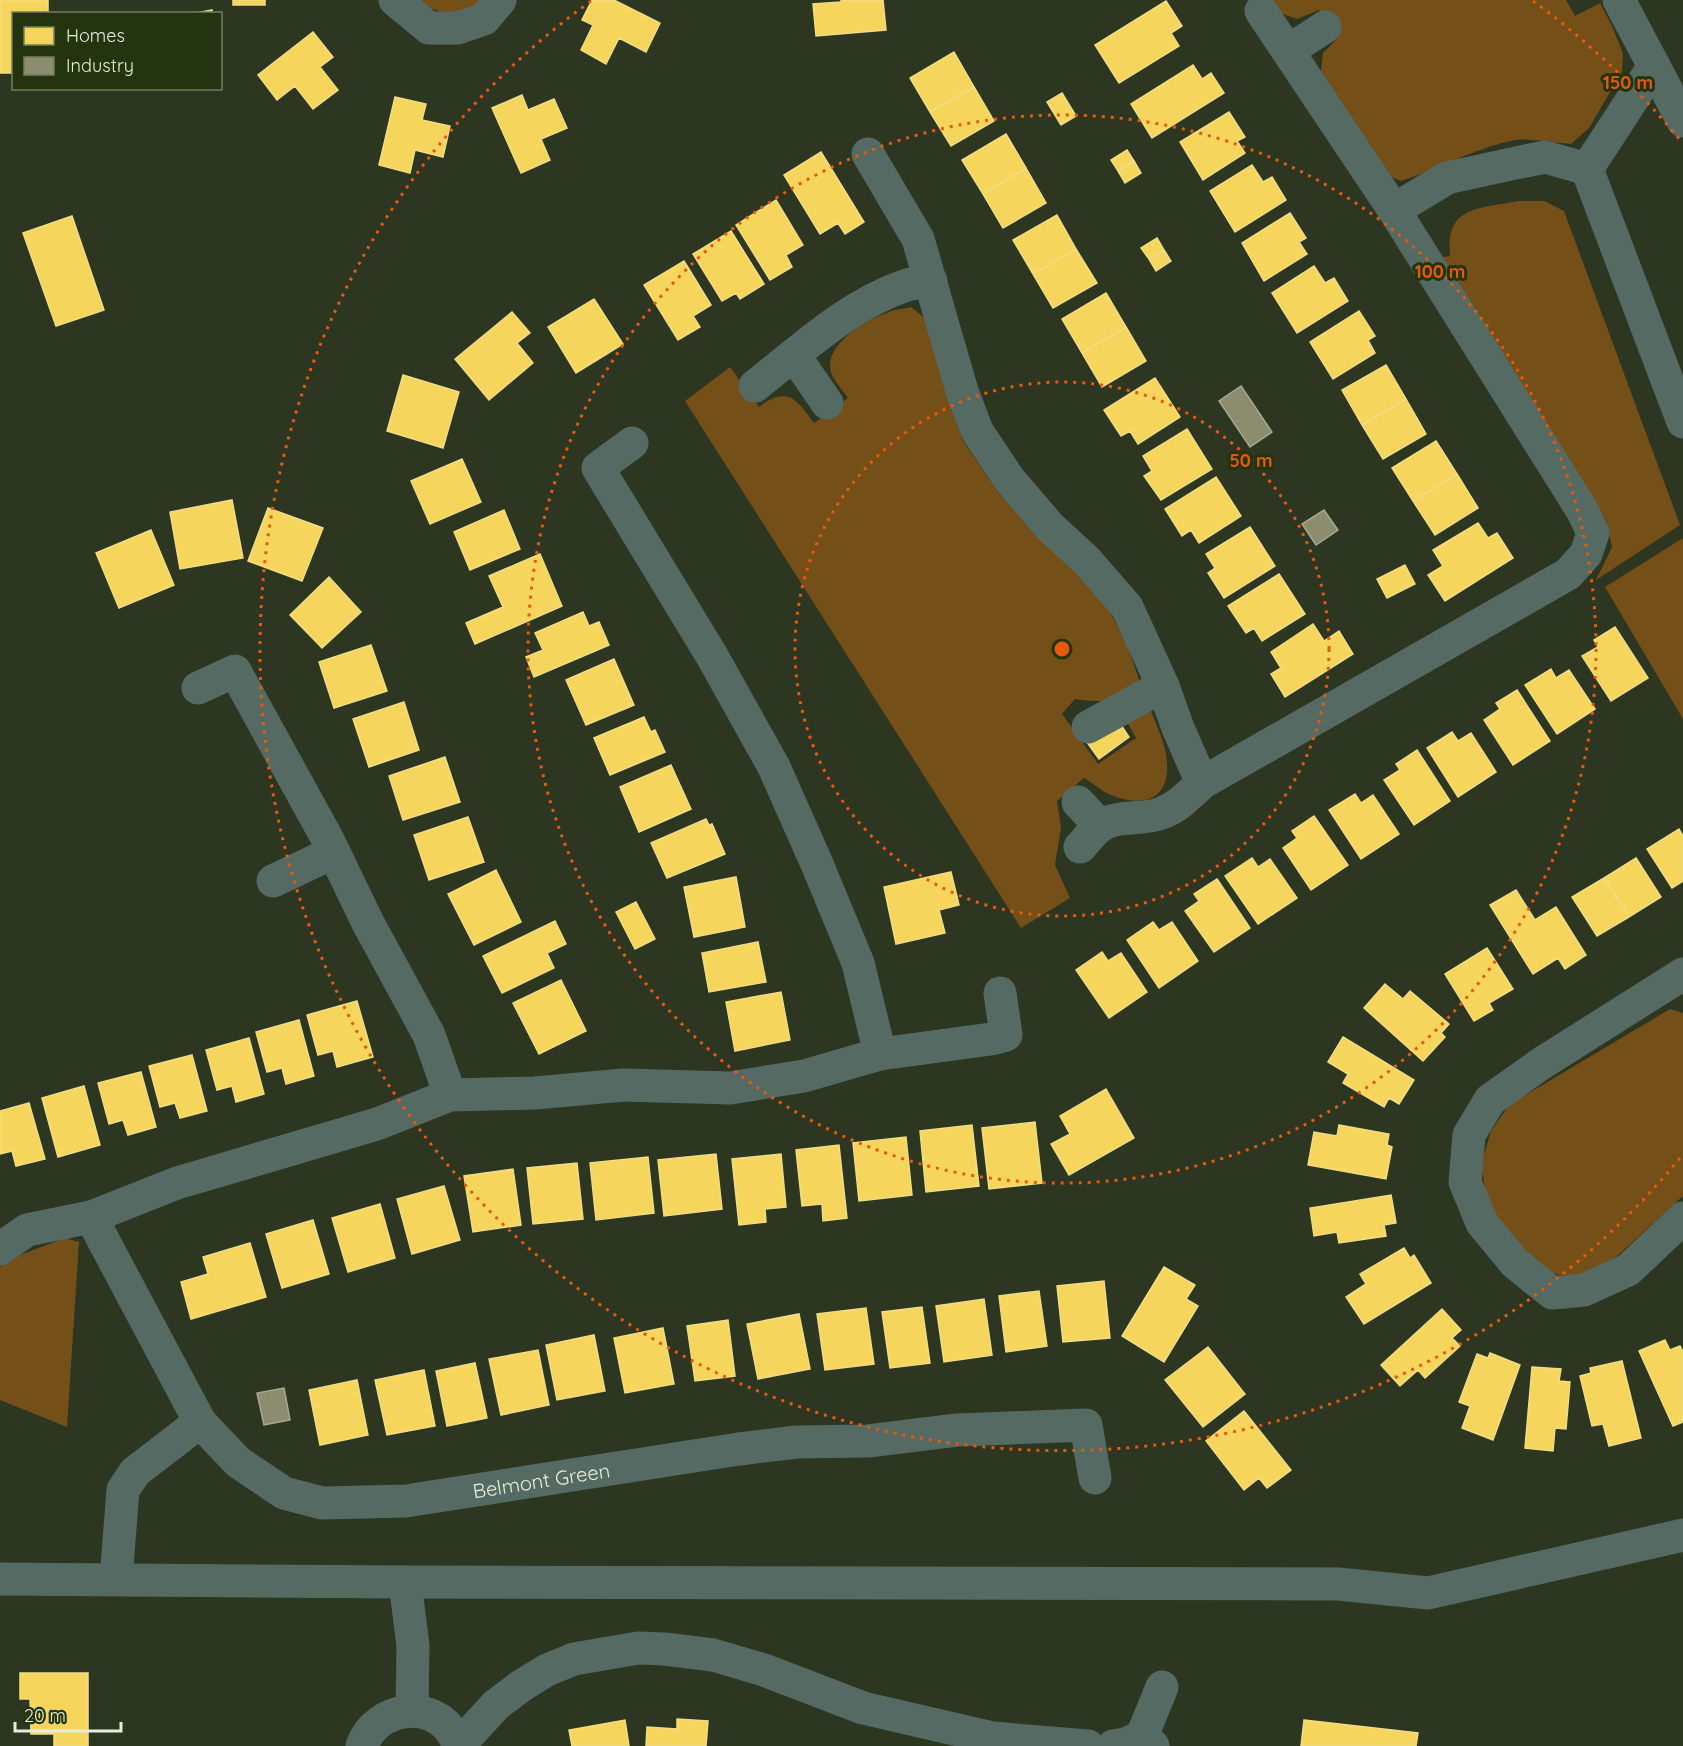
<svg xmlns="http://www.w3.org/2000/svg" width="1683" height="1746" font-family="Quicksand,sans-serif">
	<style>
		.green { fill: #744f17 }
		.homes { fill: #f6d55c; stroke: #f1dd82; stroke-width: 1.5 }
		.industry { fill: #8c8c6e; stroke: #a6aa8e; stroke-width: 1.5 }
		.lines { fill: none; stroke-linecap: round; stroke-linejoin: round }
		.minor { stroke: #566a64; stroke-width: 33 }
		.ring { fill: none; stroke: #e8590c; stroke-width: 3; stroke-dasharray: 3 6 }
		.labels { text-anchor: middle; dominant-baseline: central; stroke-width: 6; stroke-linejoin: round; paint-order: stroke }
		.street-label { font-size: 20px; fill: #e4efd9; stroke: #23340e }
		.centre { fill: #e8590c; stroke: #23340e; stroke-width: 3 }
		.ring-label { font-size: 18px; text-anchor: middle; font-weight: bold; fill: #e8590c; stroke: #23340e; stroke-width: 6; stroke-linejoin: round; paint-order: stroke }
	</style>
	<rect width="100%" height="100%" fill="#2c3621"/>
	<path class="green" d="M418,0H481C477,4 470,11 465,12C450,16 428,10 418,0Z
		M1266,0H1566L1575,16L1600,3L1612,26L1623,53L1622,72L1589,128L1571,144C1556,143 1528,138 1515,140C1475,148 1439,169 1401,181L1380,172L1320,79L1323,53L1337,39L1319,10L1297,19L1283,14Z
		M1518,201H1544L1564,211L1680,525L1596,580L1612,547L1606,521L1440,258L1450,256C1445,205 1480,209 1518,201Z
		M911,307L926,319L947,396L963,441L997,491L1040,536L1078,573L1109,610L1127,645L1142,688C1116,700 1104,704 1075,699L1062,714L1098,764L1136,738L1126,720L1149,706C1155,722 1163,738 1166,754C1173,796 1148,810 1111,795C1102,792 1093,783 1084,778L1057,801L1061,828L1055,865L1070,898L1021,928L685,401L730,367L759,407C788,385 796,399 814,423L848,398C843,391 836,383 832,375C820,346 866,320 889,312C895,309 904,309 911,307Z
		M1683,538V719L1605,587Z
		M1670,1009L1683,1013V1196L1615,1258L1581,1275H1558L1535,1264L1488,1206L1481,1165L1491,1131L1509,1105Z
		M65,1238L79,1242L67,1427L0,1400V1267L4,1261Z"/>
	<path class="homes" d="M0,0H48V14H14V73H0Z
		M233,0H265V5H233Z
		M592,0H614L660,23L646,52L619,38L606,64L581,50L593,25L582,20Z
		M841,0H883L886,30L816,36L813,4L841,2Z
		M1166,1L1182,26L1171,33L1179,46L1119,83L1095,45Z
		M212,10V14H191Z
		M313,32L333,57L320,67L338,90L313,109L295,86L277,100L258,75Z
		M954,52L974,87L930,112L910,78Z
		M1193,65L1202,79L1211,73L1224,93L1152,138L1131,104Z
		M974,87L994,121L951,146L930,112Z
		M1062,93L1076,116L1061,125L1047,102Z
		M522,95L528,110L554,99L567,128L541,139L550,160L521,173L492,108Z
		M395,97L426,104L422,120L450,126L443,157L415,150L410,173L379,165Z
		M1229,112L1245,137L1237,141L1245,153L1203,180L1180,142Z
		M1006,134L1026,168L983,194L962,160Z
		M1127,150L1134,161L1118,171L1111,160Z
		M821,152L864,222L845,234L838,223L820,234L784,175Z
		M1134,161L1141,173L1125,183L1118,171Z
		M1252,165L1263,182L1272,177L1286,200L1235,232L1210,191Z
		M1026,168L1046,203L1003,228L983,194Z
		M776,200L803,245L786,255L792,267L770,280L736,225Z
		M1290,213L1306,238L1299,242L1307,254L1264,281L1242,243Z
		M1057,215L1076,249L1033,274L1013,240Z
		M72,216L104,310L56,326L23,233Z
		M731,231L764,284L740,299L736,293L722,301L693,254Z
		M1157,238L1164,250L1149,259L1141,248Z
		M1076,249L1097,283L1053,308L1033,274Z
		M1164,250L1171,261L1156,271L1149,259Z
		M684,261L711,305L693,316L700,327L678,340L644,285Z
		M1314,266L1325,283L1334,278L1348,301L1297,333L1272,293Z
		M1106,293L1126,327L1082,353L1062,319Z
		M594,299L623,344L576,373L548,327Z
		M1359,311L1375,336L1368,340L1375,353L1333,379L1310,342Z
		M512,312L530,333L517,343L533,363L489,400L455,359Z
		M1126,327L1146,361L1102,387L1082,353Z
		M1386,365L1406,399L1362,425L1342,390Z
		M403,375L459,392L443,448L387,431Z
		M1155,378L1180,417L1138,444L1130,431L1121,436L1104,410Z
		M1406,399L1426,434L1383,459L1362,425Z
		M1187,429L1212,469L1161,500L1144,476L1152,471L1143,456Z
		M1436,441L1457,474L1413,501L1392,468Z
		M462,459L481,502L430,524L411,481Z
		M1457,474L1478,508L1435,535L1413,501Z
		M1216,477L1241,516L1199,543L1191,530L1182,536L1165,509Z
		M232,500L243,558L180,569L170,512Z
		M268,508L323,528L302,581L248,561Z
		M504,510L520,549L470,570L454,532Z
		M1478,523L1488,538L1497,533L1513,558L1445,601L1428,575L1443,566L1433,550Z
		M1250,527L1275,566L1224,598L1208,573L1215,568L1206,554Z
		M151,530L174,585L119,608L96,553Z
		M540,554L562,606L475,644L466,623L503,607L489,576Z
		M1405,565L1415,584L1387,598L1377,579Z
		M1279,574L1305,614L1262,641L1254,628L1246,633L1228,606Z
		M329,577L361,612L322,648L290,615Z
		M583,612L589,626L599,622L609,645L534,677L526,657L543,650L535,633Z
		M1313,624L1324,641L1339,631L1353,654L1285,697L1271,674L1281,668L1271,652Z
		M1615,627L1648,678L1611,701L1582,656L1598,647L1594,640Z
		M371,645L387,691L334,708L319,662Z
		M614,659L634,705L586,725L566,680Z
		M1551,669L1556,678L1569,670L1595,709L1557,734L1525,685Z
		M1517,690L1550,741L1513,765L1484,720L1500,709L1496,703Z
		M404,702L419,750L369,767L353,719Z
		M644,717L651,732L655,730L665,752L610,775L594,738Z
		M1117,719L1129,737L1099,759L1086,741Z
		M1452,732L1458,741L1471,733L1496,772L1458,797L1427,748Z
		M1417,750L1450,801L1414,825L1384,780L1400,770L1396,764Z
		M445,757L460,802L403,820L389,776Z
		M671,765L691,809L639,832L620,787Z
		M1355,794L1361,803L1373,795L1399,834L1361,859L1329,810Z
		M1314,816L1348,865L1311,890L1283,848L1297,838L1292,831Z
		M468,817L484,862L429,880L414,835Z
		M706,819L709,825L712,824L725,854L667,878L651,843Z
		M1679,829L1683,836V881L1672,888L1647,849Z
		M1252,858L1258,867L1270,859L1297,898L1258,924L1225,876Z
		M1636,858L1661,897L1629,917L1604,878Z
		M496,870L521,922L474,945L448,894Z
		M951,872L959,905L939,910L945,933L896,944L884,887Z
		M736,877L745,927L694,937L684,887Z
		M1604,878L1629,917L1597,936L1572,897Z
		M1217,879L1250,928L1214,952L1185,911L1199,901L1194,894Z
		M1516,890L1535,920L1556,907L1586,955L1565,969L1558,958L1533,974L1490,905Z
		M636,902L655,939L635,949L616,912Z
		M555,921L566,944L547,953L554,968L502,993L483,956Z
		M1153,922L1159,930L1172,922L1198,961L1159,988L1127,940Z
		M758,942L766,982L709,992L702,953Z
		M1487,948L1513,989L1489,1003L1493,1010L1474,1021L1445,974Z
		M1102,952L1108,961L1121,953L1147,992L1109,1018L1076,970Z
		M561,980L586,1031L539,1054L513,1003Z
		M1385,984L1403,999L1410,991L1449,1024L1441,1033L1445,1037L1423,1061L1364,1008Z
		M781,992L790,1040L735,1051L726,1002Z
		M357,1001L373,1057L337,1067L333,1051L318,1055L307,1015Z
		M299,1020L314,1076L286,1084L282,1068L267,1072L256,1032Z
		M1343,1037L1414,1080L1399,1104L1389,1098L1384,1107L1343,1083L1348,1074L1328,1062Z
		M249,1038L264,1094L236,1102L232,1086L217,1090L206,1050Z
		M192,1055L207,1111L180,1118L175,1103L160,1107L149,1066Z
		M141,1072L156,1127L128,1135L123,1120L109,1124L98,1083Z
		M84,1086L100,1145L58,1157L42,1098Z
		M1106,1089L1134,1138L1069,1175L1051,1144L1070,1134L1060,1116Z
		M29,1103L45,1159L16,1166L12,1151L0,1154V1111Z
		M1035,1122L1042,1183L989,1189L982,1128Z
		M972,1125L979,1186L926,1192L920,1131Z
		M1339,1125L1389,1134L1387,1145L1392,1147L1386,1179L1308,1165L1314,1132L1337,1136Z
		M906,1137L912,1195L859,1201L853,1143Z
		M839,1145L847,1218L823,1221L822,1204L802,1206L796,1150Z
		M716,1154L722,1209L664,1216L658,1160Z
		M781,1154L786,1207L765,1209L766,1222L739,1225L732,1159Z
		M648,1157L654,1213L596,1220L590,1163Z
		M577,1163L583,1219L533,1224L527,1168Z
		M513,1169L521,1225L473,1232L464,1176Z
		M444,1186L460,1240L412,1254L397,1199Z
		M1391,1195L1396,1223L1384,1225L1386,1236L1339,1243L1337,1232L1314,1236L1310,1208Z
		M380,1204L395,1258L348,1272L332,1218Z
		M313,1220L329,1274L282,1288L266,1234Z
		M250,1243L266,1297L191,1319L181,1282L208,1274L203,1257Z
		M1404,1248L1410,1258L1414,1255L1431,1283L1364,1324L1346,1297L1366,1284L1360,1274Z
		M1164,1267L1195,1285L1186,1299L1198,1306L1164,1362L1122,1336Z
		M1104,1281L1110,1338L1063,1342L1057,1286Z
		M1039,1291L1047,1346L1006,1352L999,1296Z
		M984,1299L992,1355L944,1362L936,1306Z
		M922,1307L930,1363L890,1368L882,1312Z
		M866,1308L874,1364L825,1370L817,1314Z
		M1442,1309L1461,1330L1452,1338L1460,1346L1425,1378L1418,1370L1400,1386L1381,1365Z
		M799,1314L810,1369L758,1379L747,1324Z
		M728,1320L735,1376L695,1381L687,1326Z
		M663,1328L674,1384L625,1393L614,1338Z
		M594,1335L605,1391L557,1400L546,1345Z
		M1665,1340L1670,1350L1680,1346L1683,1352V1422L1673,1426L1639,1351Z
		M1208,1347L1245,1394L1203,1427L1165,1380Z
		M538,1350L549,1405L501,1415L489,1359Z
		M1490,1353L1520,1365L1493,1440L1462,1428L1470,1406L1459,1402L1477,1354L1488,1358Z
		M1622,1361L1641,1438L1609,1446L1603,1424L1592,1426L1580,1376L1591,1373L1590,1368Z
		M475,1363L487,1418L447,1426L436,1371Z
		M1532,1367L1561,1369L1559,1381L1570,1382L1566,1429L1555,1428L1553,1451L1525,1448Z
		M424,1370L435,1426L387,1435L375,1380Z
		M357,1380L368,1435L320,1445L309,1390Z
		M1244,1411L1291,1470L1267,1488L1259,1478L1244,1490L1206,1441Z
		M20,1673H88V1746H54V1734H31L30,1699H20Z
		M677,1719L708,1721L706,1746H646L647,1727L677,1729Z
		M625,1720L629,1746H572L569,1730Z
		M1304,1720L1418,1733L1416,1746H1301Z"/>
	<path class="industry" d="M1241,386L1272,432L1250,447L1219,401Z
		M1324,510L1338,530L1316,545L1302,524Z
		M284,1388L290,1420L264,1425L257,1393Z"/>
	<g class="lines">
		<g class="minor">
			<path d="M395,0L429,28H458L484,19L500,0"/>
			<path d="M1619,0L1683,121"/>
			<path d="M1288,51L1325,27"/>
			<path d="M868,154L918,239L962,391L977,431L1009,479L1050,527L1087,561L1127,607L1163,686L1178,728L1202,783"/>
			<path d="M1587,169L1654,66"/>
			<path d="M1394,210L1447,178L1511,164L1545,157L1587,169L1683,422"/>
			<path d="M794,355L827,403"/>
			<path d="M755,386C802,349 847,306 904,286C912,283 922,282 931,281"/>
			<path d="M632,443L598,468L712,656L774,767L817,864L858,963L880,1054"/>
			<path d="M198,688L235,671L327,838L368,923L429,1035L450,1095"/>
			<path d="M1088,727L1163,686"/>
			<path d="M1078,802L1100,826"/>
			<path d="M1080,847C1086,841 1092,832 1099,827C1116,814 1142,821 1162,813C1178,807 1190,794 1202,783L1568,574L1586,554L1593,533L1582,510L1394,210L1261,11"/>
			<path d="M273,881L334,852"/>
			<path d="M1683,974L1542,1063L1490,1100L1469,1135L1465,1182L1482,1223L1515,1263L1552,1293L1584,1290L1628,1270L1683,1218"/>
			<path id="s1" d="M91,1217L200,1422L238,1462L284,1493L322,1503L406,1501L739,1449L797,1442L868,1441L957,1430L1086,1425L1095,1478"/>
			<path d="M0,1249L27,1230L91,1217L177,1183L377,1124L450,1095L535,1093L624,1085L730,1088L804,1076L880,1054L991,1039L1006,1035L1000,993"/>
			<path d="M0,1579L405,1582L1338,1584L1428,1593L1683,1535"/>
			<path d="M116,1579L123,1490L135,1472L200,1422"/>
			<path d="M405,1582L413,1646L412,1711"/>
			<path d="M1142,1736L1162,1687"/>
			<path d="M459,1745L496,1705L521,1686L547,1670L574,1659L638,1648L664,1649L713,1655L764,1670L863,1708L993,1738L1088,1746"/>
			<path d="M362,1746C373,1715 412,1701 440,1720C449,1726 455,1736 459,1746"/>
			<path d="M1113,1746L1126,1744L1142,1736L1153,1746"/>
		</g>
	</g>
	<g class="ring">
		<circle cx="1062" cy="649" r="267"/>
		<circle cx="1062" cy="649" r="534"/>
		<path d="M1680 1158A801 801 0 1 1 591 1M1533 1A801 801 0 0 1 1680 140"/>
	</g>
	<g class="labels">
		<g class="street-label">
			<text stroke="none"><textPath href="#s1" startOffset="603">Belmont Green</textPath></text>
		</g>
	</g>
	<circle cx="1062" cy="649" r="9" class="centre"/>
	<g class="ring-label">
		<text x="1628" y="89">150 m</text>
		<text x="1440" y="278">100 m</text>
		<text x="1251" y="467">50 m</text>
	</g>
	<rect x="12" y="12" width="210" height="78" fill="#23340e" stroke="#707f5f" stroke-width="1.5"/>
	<rect x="24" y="27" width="30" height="18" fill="#f6d55c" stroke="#707f5f" stroke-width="1.5"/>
	<text x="66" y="42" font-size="18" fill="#e4efd9">Homes</text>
	<rect x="24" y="57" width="30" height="18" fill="#8c8c6e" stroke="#707f5f" stroke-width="1.5"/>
	<text x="66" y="72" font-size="18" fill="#e4efd9">Industry</text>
	<path d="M15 1722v9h106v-9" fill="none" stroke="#e4efd9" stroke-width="3"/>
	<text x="24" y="1722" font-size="18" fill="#e4efd9" stroke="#23340e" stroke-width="4.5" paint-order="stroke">20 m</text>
</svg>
